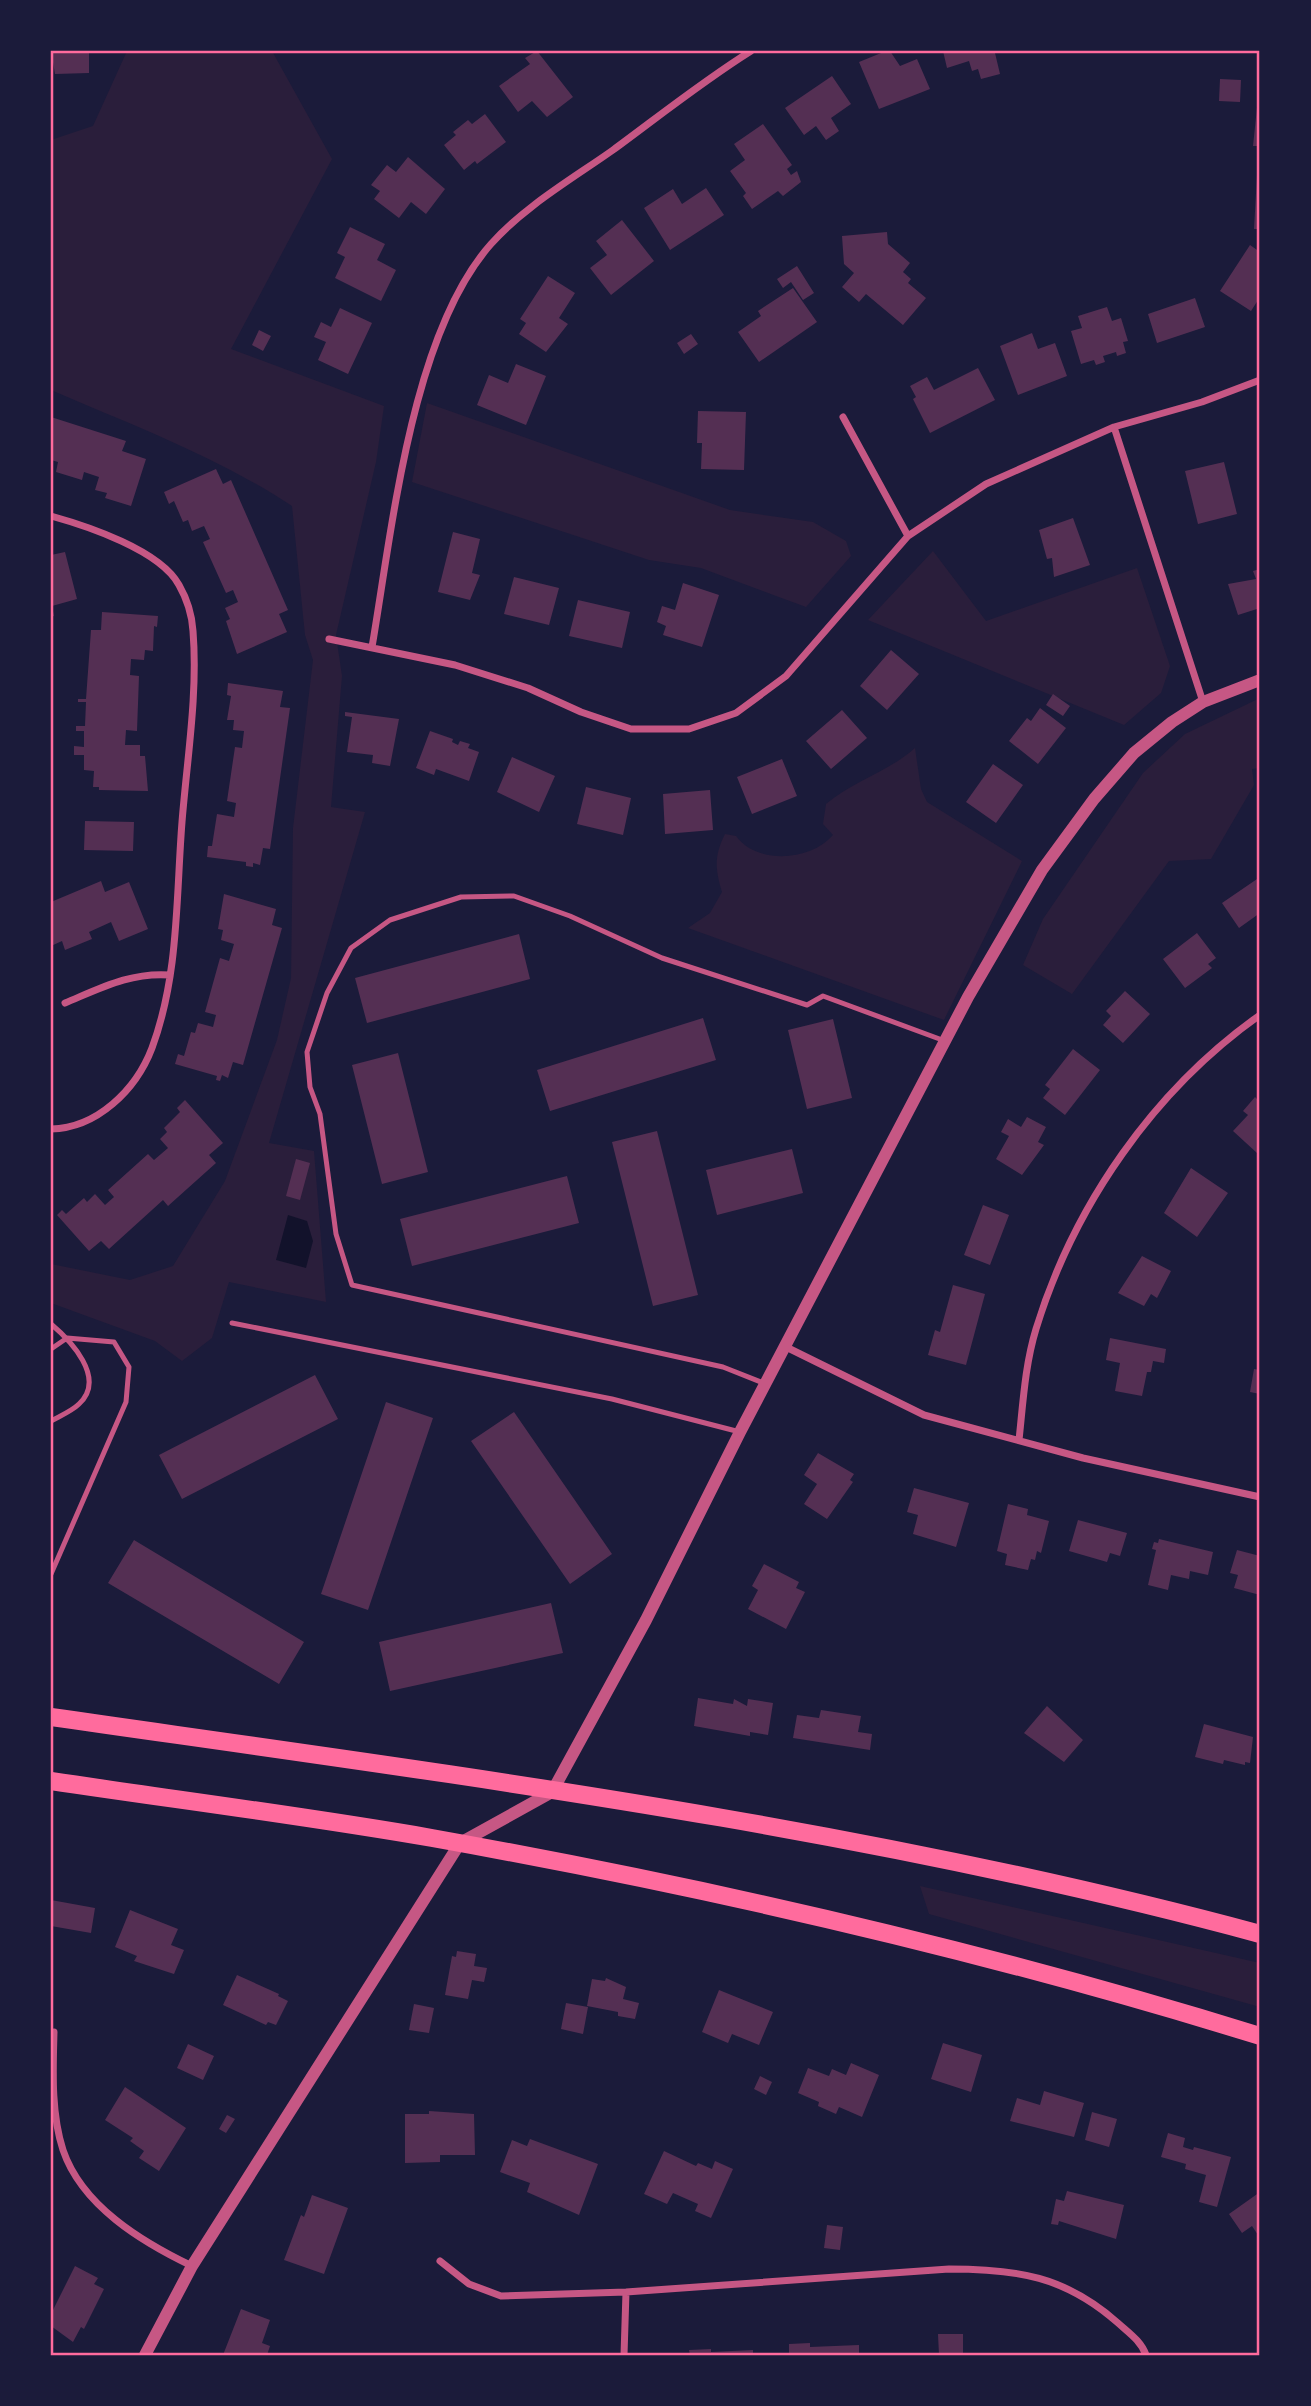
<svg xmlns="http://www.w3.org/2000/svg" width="1311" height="2406" font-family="'Public Sans',sans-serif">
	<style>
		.green { fill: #2a1e3b }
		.water { fill: #12122b }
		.building { fill: #542f53 }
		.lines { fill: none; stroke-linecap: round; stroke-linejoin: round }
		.service { stroke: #c65784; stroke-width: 5 }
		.minor { stroke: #c65784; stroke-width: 7 }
		.tertiary { stroke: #c65784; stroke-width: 12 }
		.trunk { stroke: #ff6b9d; stroke-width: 18 }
		.neatline { fill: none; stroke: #ff6b9d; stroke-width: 2.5 }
	</style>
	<rect width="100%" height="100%" fill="#1b1b3a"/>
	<path class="green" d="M127,51H272L332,159L231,349L384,406L376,462L336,635L342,676L331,807L365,812L269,1143L314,1151L326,1302L229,1282L212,1338L182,1361L155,1341L51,1303V1264L130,1280L173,1266L225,1181L277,1040L291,978L293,828L313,660L305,635L292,506C218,457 132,425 51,390V140L93,126Z
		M427,403L730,510L813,522L846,541L851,556L806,607L701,568L649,560L412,482Z
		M933,551L986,621L1137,568L1170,666L1161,693L1124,725L868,620Z
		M1260,698V768L1252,769L1254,785L1211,859L1169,861L1072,994L1023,965L1043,919L1143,773L1185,734Z
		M915,748L921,789L927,802L1022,861L944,1020L688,928L710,913L722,892C715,869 714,856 725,834L736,836C757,865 811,861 833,835L823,824L826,804C853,781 888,772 915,748Z
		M920,1886L1260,1963V2007L929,1914Z"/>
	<path class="water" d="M288,1215L307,1221L313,1241L306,1268L276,1260Z"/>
	<path class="building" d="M51,51H89V73L55,74Z
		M537,51L573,97L547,117L532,101L518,112L499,86L530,64L525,58Z
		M886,51H890L900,66L917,59L930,89L879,109L859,62Z
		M943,51H999L995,53L1000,74L981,79L978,69L972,71L969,61L947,68Z
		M832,76L851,104L831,118L839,131L826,140L816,126L804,135L785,108Z
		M1220,79L1241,80L1240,102L1219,101Z
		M1258,98H1260V146H1253Z
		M485,114L506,142L477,164L475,161L464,170L444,145L456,135L453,132L468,120L472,124Z
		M763,124L792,165L787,169L791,175L797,171L801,182L783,196L778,191L752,209L743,196L746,193L730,171L745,160L734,144Z
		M408,157L445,189L426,214L411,202L399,218L374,199L380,191L371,185L387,165L396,172Z
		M1257,175H1260V229H1254Z
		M706,188L724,215L670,250L644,208L673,189L682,204Z
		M622,220L654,261L611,295L590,268L607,255L596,241Z
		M350,227L385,244L377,260L396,270L381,301L335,278L345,257L337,253Z
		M887,232L888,244L910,263L903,272L911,279L908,283L926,298L903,325L866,294L859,302L842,287L854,273L844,264L842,236Z
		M1250,245L1260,252V297L1251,311L1220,291Z
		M797,266L814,293L803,300L791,282L783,288L777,279Z
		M548,276L575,293L559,318L568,324L546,352L519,334L526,323L520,319Z
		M793,288L817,322L759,362L738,332L761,316L758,311Z
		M1195,298L1205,327L1157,343L1148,314Z
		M1107,307L1112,321L1121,318L1128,341L1123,342L1126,353L1117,356L1116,352L1103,356L1105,362L1096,365L1094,360L1081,364L1071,331L1082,328L1078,316Z
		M340,308L372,323L348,374L318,360L326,342L314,337L321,322L331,327Z
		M259,330L271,336L263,351L252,345Z
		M1032,333L1038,349L1055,343L1067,376L1018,395L1000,346Z
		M691,334L698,344L684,354L677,343Z
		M516,364L546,376L526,425L477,405L489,375L508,383Z
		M978,368L995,400L930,433L913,399L916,397L910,386L927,377L934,390Z
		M698,411L746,412L744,470L701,469L702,443H697Z
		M51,417L126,441L122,451L146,459L131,506L105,498L107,493L95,490L99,477L84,472L82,480L56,472L58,462L51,460Z
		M1224,462L1237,514L1198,524L1185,471Z
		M216,469L223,484L231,480L288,610L279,614L287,632L237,654L226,621L230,619L225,608L238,602L233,590L226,593L203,542L210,539L204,526L192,531L188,520L183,522L174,501L169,504L164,492Z
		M1073,518L1090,565L1054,577L1052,558L1047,559L1039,530Z
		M453,532L480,539L472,573L480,575L470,600L438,592Z
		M65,552L77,599L52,606L54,616L51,617V555Z
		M1260,569V608L1238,615L1228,584L1256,579L1253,571Z
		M514,577L559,588L549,625L504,614Z
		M683,583L719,595L702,647L663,635L666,626L657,622L662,606L675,610Z
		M578,600L630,612L622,648L569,636Z
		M102,612L158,616L157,627L154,626L153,651L145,650L144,660L131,659L130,675L139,676L137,731L126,730L125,745H140V756H145L148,791L99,790V787H93L94,771L84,770V755H74V746L84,747V731H76V726H85L86,702H78V699H86L91,630H101Z
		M891,650L919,674L887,710L860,686Z
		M228,683L283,691L280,707L290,708L270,849L263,848L260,865L253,863V867L246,866V862L207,857L208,846H212L217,814L234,817L236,803L227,801L235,747L242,748L244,731L233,730L234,720H227L231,696L227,695Z
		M1053,694L1070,706L1063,716L1046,705Z
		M1040,708L1066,728L1038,764L1009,741L1027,718L1031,721Z
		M842,710L867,738L831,769L806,741Z
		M345,712L399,719L390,766L372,763L373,755L347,752L352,717L345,716Z
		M430,731L453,739L452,742L458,745L460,741L470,744L468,748L479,752L469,781L436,769L434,775L416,768Z
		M512,757L555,776L539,812L497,792Z
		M782,759L797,796L752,814L737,777Z
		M993,764L1023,785L996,823L966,802Z
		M586,787L631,798L623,835L577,824Z
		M710,790L713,830L665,834L663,794Z
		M85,821L134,822L133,851L84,850Z
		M1260,877V913L1239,928L1222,903Z
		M101,881L105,892L129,882L148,929L119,941L111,922L89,932L92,939L65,950L62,941L51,946V902Z
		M224,894L276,909L272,925L282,928L243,1065L233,1062L228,1078L222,1075L220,1081L216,1080L217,1076L175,1064L178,1054L184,1056L191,1032L195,1033L198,1023L213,1027L216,1015L205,1012L220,958L229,961L234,944L221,940L223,930L218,929Z
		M1197,933L1216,958L1208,964L1212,968L1185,988L1163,959Z
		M519,934L530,979L367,1023L355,978Z
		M1125,991L1150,1014L1123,1043L1103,1025L1111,1016L1106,1011Z
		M703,1018L716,1060L550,1111L537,1070Z
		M833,1019L852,1098L807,1109L788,1030Z
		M1073,1049L1100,1070L1065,1115L1043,1098L1050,1089L1045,1085Z
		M398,1053L428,1172L382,1184L352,1065Z
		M1255,1097L1260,1102V1150L1257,1153L1233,1131L1248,1115L1243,1111Z
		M185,1100L223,1143L209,1155L216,1163L168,1206L163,1200L109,1249L101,1241L89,1251L57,1215L62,1210L66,1214L84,1198L87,1202L95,1194L105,1205L114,1197L108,1190L148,1154L154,1160L168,1148L160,1139L167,1132L164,1128L180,1112L177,1108Z
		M1027,1117L1046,1127L1038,1142L1044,1145L1022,1175L996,1159L1009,1136L1001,1132L1008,1119L1021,1127Z
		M657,1131L698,1295L653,1306L612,1142Z
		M792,1149L803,1193L717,1215L706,1170Z
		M296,1159L310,1163L300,1200L286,1196Z
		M1191,1168L1228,1193L1197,1237L1164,1213Z
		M567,1176L579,1223L412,1266L400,1219Z
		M983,1205L1009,1215L990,1265L964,1255Z
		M1142,1256L1171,1271L1157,1298L1151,1294L1144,1306L1118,1293Z
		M953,1285L985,1294L966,1365L928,1355L935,1330L940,1332Z
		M1110,1338L1166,1349L1164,1363L1153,1361L1151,1372H1147L1142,1396L1115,1391L1120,1363L1106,1360Z
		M1254,1369L1260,1370V1394L1250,1392Z
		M315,1375L338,1419L182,1499L159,1455Z
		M386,1402L433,1418L368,1610L321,1594Z
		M514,1412L612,1554L570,1584L471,1441Z
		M818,1453L854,1474L850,1480L853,1482L827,1519L804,1504L817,1484L804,1475Z
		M914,1488L969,1503L956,1547L913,1534L918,1515L907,1512Z
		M1008,1504L1028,1509L1027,1515L1049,1521L1041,1553L1037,1551L1035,1560L1031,1559L1028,1570L1005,1565L1007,1554L997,1551Z
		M1078,1520L1127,1533L1120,1556L1110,1553L1107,1562L1069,1551Z
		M1159,1539L1213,1552L1208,1575L1190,1571L1189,1579L1171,1575L1168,1590L1148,1585L1156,1550L1152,1549L1154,1542L1158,1543Z
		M134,1540L304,1642L279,1684L108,1583Z
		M1237,1550L1260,1556V1595L1234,1588L1238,1575L1230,1573Z
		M764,1564L799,1582L796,1588L805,1592L786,1629L748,1609L758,1590L752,1586Z
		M551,1603L563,1653L390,1691L379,1642Z
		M698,1698L733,1704L734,1699L747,1706L748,1699L773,1703L768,1735L750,1732V1736L694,1726Z
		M1047,1706L1083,1740L1064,1762L1024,1733Z
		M821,1710L861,1716L858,1732L872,1734L870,1750L793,1738L797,1715L819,1718Z
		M1204,1724L1253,1737L1250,1763L1245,1762V1765L1224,1760L1223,1764L1195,1757Z
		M51,1900L95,1908L91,1933L51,1926Z
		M130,1910L178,1929L171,1945L184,1950L174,1974L134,1961L137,1956L115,1947Z
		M457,1951L476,1954L474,1966L487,1968L484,1982L472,1980L468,1999L445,1995L452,1956L456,1957Z
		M237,1975L279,1994L278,1996L288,2001L276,2025L268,2022L266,2025L223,2005Z
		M606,1978L626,1987L623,1999L639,2003L635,2019L618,2016V2012L587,2006L592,1979L605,1981Z
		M719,1990L773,2012L759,2045L732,2034L728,2043L702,2032Z
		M566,2003L588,2007L583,2034L561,2029Z
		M414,2004L434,2008L429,2033L409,2030Z
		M943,2043L982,2055L971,2092L931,2079Z
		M188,2044L214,2056L203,2080L177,2068Z
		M851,2063L879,2075L862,2117L839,2107L836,2114L818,2106L819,2102L798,2093L808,2068L829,2076L832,2069L846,2075Z
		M760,2076L772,2082L766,2095L754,2089Z
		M125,2087L186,2128L159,2171L139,2158L144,2151L130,2141L133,2138L105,2120Z
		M1044,2091L1084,2103L1074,2137L1010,2121L1017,2098L1040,2105Z
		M429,2111L474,2114L475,2155H440V2162L405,2163V2114H429Z
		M1092,2112L1117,2119L1109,2147L1085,2140Z
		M227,2115L235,2119L226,2133L219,2129Z
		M1168,2133L1185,2138L1183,2147L1193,2150L1194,2147L1231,2157L1217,2207L1199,2202L1206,2175L1185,2169L1186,2164L1161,2157Z
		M530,2139L598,2164L579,2215L527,2192L530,2183L500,2172L512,2140L527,2146Z
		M664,2151L696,2166L698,2163L712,2169L715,2161L733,2169L711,2218L695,2211L698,2204L673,2193L667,2204L644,2194Z
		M1067,2191L1124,2205L1116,2239L1059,2221L1058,2225L1051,2224L1056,2199L1064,2201Z
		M1260,2192V2238L1252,2226L1242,2233L1229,2214Z
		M312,2195L348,2208L324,2274L284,2260L301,2215L304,2217Z
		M827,2225L843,2227L840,2250L824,2248Z
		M75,2266L98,2278L94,2284L104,2289L84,2329L81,2327L73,2342L51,2326V2314Z
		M241,2309L270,2320L262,2343L270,2346L267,2355H223Z
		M938,2334H963V2355H939Z
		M810,2343V2347L859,2345V2355H789V2344Z
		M711,2349V2352L753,2350V2355H690L689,2350Z"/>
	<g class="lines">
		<path class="service" d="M232,1323L612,1399L740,1432
			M51,1324C70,1340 107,1378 79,1404C72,1411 60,1416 51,1421
			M51,1349L67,1338L114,1342L129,1367L126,1402L51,1574
			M766,1384L723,1367L352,1285L336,1234L320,1114L310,1087L307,1052L327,993L351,948L390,920L461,897L514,896L570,916L662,958L807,1005L823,996L945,1041"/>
		<path class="minor" d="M843,417L908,536
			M1114,427L1203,702
			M51,516C87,526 160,550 179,585C187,599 192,615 193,631C198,694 187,759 182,822C176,898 179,975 152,1048C136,1090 97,1128 51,1129
			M329,639L455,665L528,688L581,712L631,729H689L736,713L786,676L908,536L986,484L1114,427L1202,402L1260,380
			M372,647C392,531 411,334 491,244C525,206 572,179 613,150C658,117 703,81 751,51
			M65,1003C101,988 131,972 170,975
			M786,1347L924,1415L1083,1458L1260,1497
			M1019,1440C1023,1403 1025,1365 1036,1329C1074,1205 1154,1090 1260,1015
			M54,2032C53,2071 51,2113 63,2150C82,2206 142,2242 192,2266
			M440,2261L469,2284L501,2296L626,2292L949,2269C1017,2269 1065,2276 1118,2323C1129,2333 1141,2341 1146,2355
			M624,2355L626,2292"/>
		<path class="tertiary" d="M145,2355L192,2266L460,1843L552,1792L646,1620L740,1432L968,997L1042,870L1094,799L1134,753L1172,722L1203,702L1260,680"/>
		<path class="trunk" d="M51,1717C456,1775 865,1827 1260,1934
			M51,1781C178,1800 306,1816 432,1838C712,1888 989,1952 1260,2036"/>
	</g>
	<rect width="1311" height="2406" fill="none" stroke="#1b1b3a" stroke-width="105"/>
	<rect x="52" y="52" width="1206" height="2302" class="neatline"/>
</svg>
